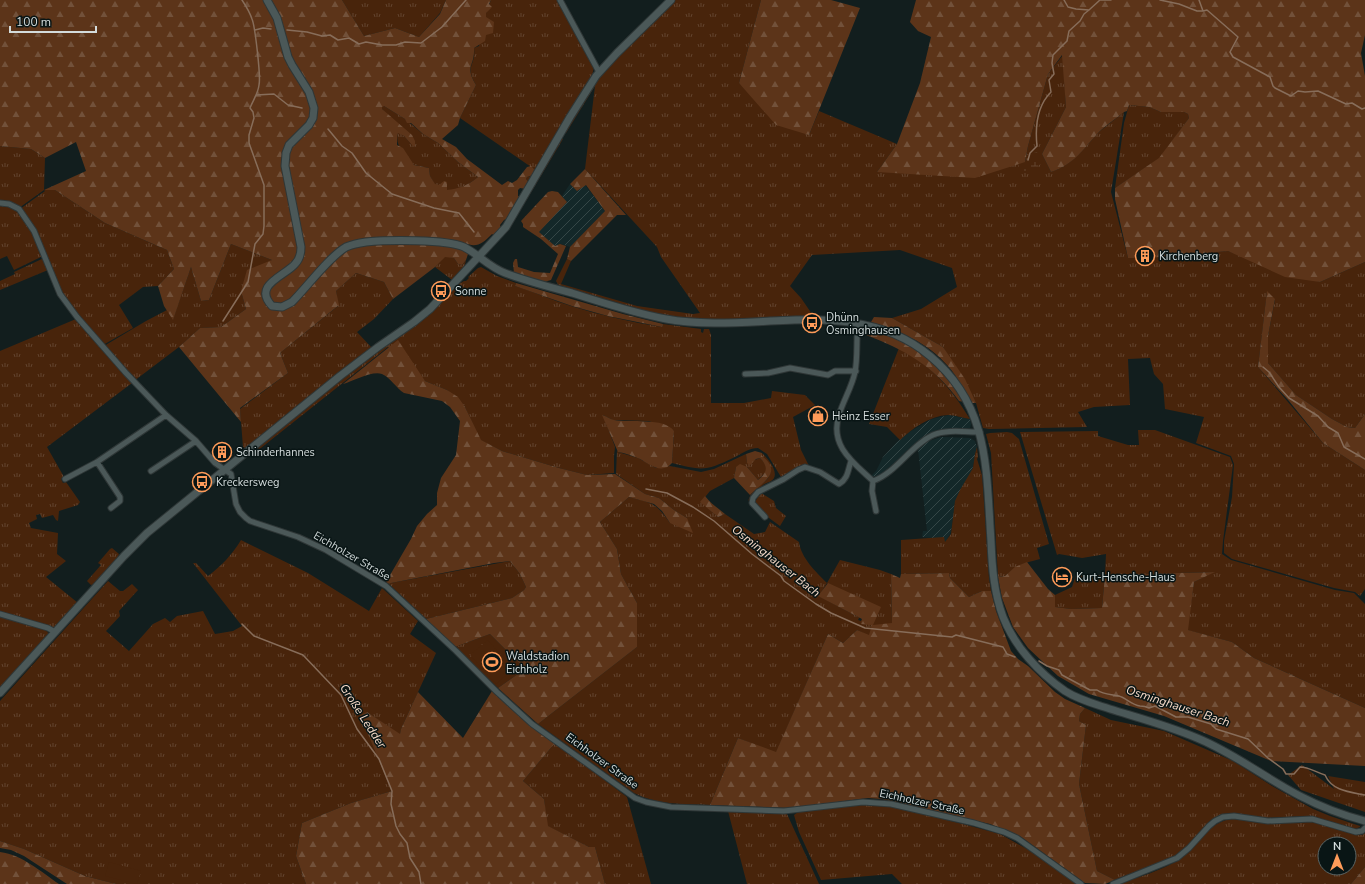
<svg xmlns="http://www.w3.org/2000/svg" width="1365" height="884" font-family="'Nunito Sans',sans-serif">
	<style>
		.industrial { fill: url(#industrial-furrows) }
		.grass { fill: url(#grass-tufts); fill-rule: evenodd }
		.forest { fill: url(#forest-firs); fill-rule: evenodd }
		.wetland { fill: url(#wetland-marsh) }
		.garden { fill: #48240b }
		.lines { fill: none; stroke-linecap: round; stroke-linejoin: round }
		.stream { stroke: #876d5a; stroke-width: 1.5 }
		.minor-casing { stroke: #2f3737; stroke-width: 7 }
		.secondary-casing { stroke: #2f3737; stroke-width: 9 }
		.minor { stroke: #4b5858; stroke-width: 5 }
		.secondary { stroke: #4b5858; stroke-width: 7 }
		.labels { text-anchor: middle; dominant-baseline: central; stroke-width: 3; stroke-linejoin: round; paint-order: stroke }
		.poi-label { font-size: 11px; fill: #d4dcdc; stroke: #091515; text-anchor: start }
		.street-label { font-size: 11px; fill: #d4dcdc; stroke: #091515 }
		.water-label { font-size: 12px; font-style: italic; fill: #f8dbc9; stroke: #091515 }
	</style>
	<defs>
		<pattern id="industrial-furrows" width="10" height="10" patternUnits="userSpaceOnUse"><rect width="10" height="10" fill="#142829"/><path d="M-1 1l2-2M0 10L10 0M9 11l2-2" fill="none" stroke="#354747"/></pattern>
		<pattern id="grass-tufts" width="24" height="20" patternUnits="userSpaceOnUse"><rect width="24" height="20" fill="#48240b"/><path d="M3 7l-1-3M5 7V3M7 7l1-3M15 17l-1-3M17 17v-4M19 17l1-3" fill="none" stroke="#62432e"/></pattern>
		<pattern id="forest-firs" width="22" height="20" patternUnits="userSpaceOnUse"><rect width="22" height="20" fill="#5c3419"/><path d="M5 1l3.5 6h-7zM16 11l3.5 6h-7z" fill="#72513a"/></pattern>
		<pattern id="wetland-marsh" width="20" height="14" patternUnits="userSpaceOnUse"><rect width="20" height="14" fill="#48240b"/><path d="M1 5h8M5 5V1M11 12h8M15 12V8" fill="none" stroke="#62432e"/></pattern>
	</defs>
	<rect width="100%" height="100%" fill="#121e1e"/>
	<path class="industrial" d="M570,184L577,191L585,185L605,211L570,247L561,244L555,246L538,232L566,202L562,196Z
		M949,415L970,419L971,424L970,428L937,430L928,434L884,472L877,477L871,476L876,471L883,457L897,442L911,431L932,419Z
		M941,437L970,438L975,441L977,447L972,471L955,503L951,532L945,543L933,538L922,537L923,531H927L918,449L929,441Z"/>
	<path class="grass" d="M342,0H446L440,13L419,37L395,28L364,36Z
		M491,0H558L594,67L592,76L529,183L526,179L527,177L531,176L534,169L460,118L476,85C464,65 476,67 474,48L479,46L486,13Z
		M675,0H761L739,83L809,135L819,111L897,144L877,172L1025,162L1028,146L1048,74L1063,55L1066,107L1042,154L1051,172C1073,165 1084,148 1099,132C1107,125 1116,119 1124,112L1111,192L1128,258L1228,251L1320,282L1365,262V414L1355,428L1347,427L1332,419L1296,395L1268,363V336L1275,300L1267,292L1258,367L1323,443L1365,470V589L1360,596L1355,592L1334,588L1232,559L1224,553V541L1232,497L1234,464L1231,456L1196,443L1204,417L1165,409L1163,384L1154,374L1150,358L1128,359L1130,405L1094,407L1078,412L1087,427L989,429L983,428L976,403L943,347L892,318L921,309L957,287L952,268L900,250L812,255L790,286L801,298L814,317L757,319L698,320L668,316L647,311L559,286L556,281L567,259L571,261L561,284L637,306L693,314L700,313L661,257L657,247L585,169L595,86L566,133L565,131L595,82L616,58Z
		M1129,105L1149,107L1161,112H1184L1188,114L1189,118L1160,158L1115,188L1124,123Z
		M381,106H384L405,119L423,134L438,143L458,162L478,177C472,183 455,192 446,190C442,188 440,185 435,185L430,176L429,168L414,165C405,155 394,146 398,132L404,136L413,146L382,109Z
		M562,139H563L512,224V222Z
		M0,146L31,149L45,158L44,190H55L105,223L167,250L174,269L158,286L143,287L119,305L133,328L103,345L61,294L50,267L20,209L45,191L44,190L19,208L0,202Z
		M0,204L19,210L33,232L43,256L14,270L7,256L0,259Z
		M231,244L272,260L241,291L246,309L221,327L200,328L179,347L134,381L104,346L146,321L167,310L173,319L191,267L201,301L209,300Z
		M445,256L454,258L458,264L462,265L466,260C465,268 458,274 452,280L435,267Z
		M44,258L48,270L0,290V281L15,274L14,272Z
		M481,267L497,276L516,283L515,286C534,292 552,300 571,306C600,315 631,322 662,327L663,324L701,329V332L703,333L704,329H709L711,335V403H744L771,398L772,391L805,395L815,405L793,417L801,450L809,466L785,477H781L767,454L758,448C750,448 742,453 735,457C706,471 703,471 672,463L674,431L649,421L613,420L603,415L615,447L614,456V473L587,475L559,468L502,451L480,440L465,407L447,390L425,381L388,347L251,456L250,455L262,443L457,285L464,281H466L469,278L468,277L478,268Z
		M356,273L384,282L393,299L374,319L357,332L372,348L246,449L243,447L240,409L288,373L280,353L338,306L336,291Z
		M76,319L132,383L47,447L64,477L61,479L63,483L66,482L80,502L78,505L59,511L58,521L56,520L53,515L42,518L40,514L36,515L37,519L29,523L31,528L58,533L57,554L66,561L46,577L78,603L56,628L0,612V351Z
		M899,348C932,366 950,387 970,419C963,418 955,415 948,415C929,416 913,428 900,440L887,427L869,424Z
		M1138,430H1155L1230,457L1233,465L1223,541L1222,554L1231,560L1335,590L1354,593L1365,604V708L1254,658L1232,642L1187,630L1194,582L1214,572L1105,575L1102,608L1071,609L1054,607L1055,595L1072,587L1076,575H1105L1106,554L1082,558L1059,554L1057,555L1020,432L1098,431V436L1128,445H1139Z
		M1007,432L1012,433L1019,439L1049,544L1037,548L1040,559C1024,563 1018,565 1005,576L998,577L991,453L986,434L990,433Z
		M977,447L978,457L977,459L982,475L983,488L989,578L991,591H982L969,597L950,578L949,573L901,574V540L944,537L945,542L951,534L955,501L960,490L973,468L975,454Z
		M617,450L618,452L638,458L656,468L670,466L701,472L714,469L746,454L747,463L760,458L767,466V471L758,480L747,467H736L734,478L710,491L701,502L718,517L725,514L754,534L765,532L770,522L799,542C801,558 816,572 827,583L840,560L880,570L891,574L892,623L869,636L857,630L843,643L828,634L776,753L738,738L710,805C684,804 658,805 634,793L538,724L637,647V603L621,574L617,549L600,522L629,497C652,503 655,502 670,523L687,518L674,510L659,498L645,494L616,474ZM827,583L873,625L862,619L861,621L858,620L859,618H860L819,596Z
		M762,453C767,458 778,470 774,478C772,482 767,482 763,485C758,490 753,497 748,501C750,496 752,492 757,488C765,480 770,481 771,468L762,456Z
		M761,493L774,501L776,508L786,516L780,526L765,515L754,503Z
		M241,540L308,573L369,611L382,588L418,621L410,634L436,653L401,729L400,735L367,712L392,791L351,803L302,823L296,856L306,884H116L85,876L24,849L0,841V701L108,581L120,591H123L132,584L138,590L119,611L120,616L106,631L129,651L153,624L165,618L170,622L177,616L203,611L215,634L233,631L242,626L193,563H196L208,576C221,566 232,555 241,540Z
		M112,548L119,554L117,559L94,584L91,585L87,581L101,565L98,563L110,549Z
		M510,561L520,574L526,587L524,590L512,598L426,619L389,584L391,583Z
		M0,616L45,629L49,634L0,690Z
		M490,634L525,669L498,688L455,647Z
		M1085,708L1111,720L1164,731L1233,761L1272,786L1313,809L1330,816L1360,826V827L1355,829L1333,822L1308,816L1264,818L1235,813L1222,814L1211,820L1188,846L1175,856L1115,880L1097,871L1079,784L1086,725L1079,721L1080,714Z
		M555,743L627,797L651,884H605L595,847H589L547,826L544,799L523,781Z
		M1302,765L1334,789L1328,776L1365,782V812L1301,790L1288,775Z
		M864,804L889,806L963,824L1000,834L1027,849L1077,884H902L892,874L821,880L799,832L794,815L798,812Z
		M728,811L785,813L787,814L819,884H747Z
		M1234,818L1314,822L1352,834L1362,835L1365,833V867L1351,884H1120C1138,877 1160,871 1177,861C1201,847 1204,823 1234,818ZM1325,844H1349V868H1325Z"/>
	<path class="forest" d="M0,0H342L364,36L395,28L419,37L440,14L446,0H491L489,4L492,7L486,13V17L494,22L493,33L486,35L485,41L474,48C475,67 464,65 476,85L460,118L458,125L442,139L456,147L467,159L502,185L508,181L512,183L517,180L527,167L531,166L534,169L533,175L527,177L526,179L529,183L526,189L520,188L518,190V196L521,198L508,218L504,220L500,225L501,228L495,236L492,234C482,244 477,248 464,243L462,247L468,254L466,260L462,265L458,264L454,258L445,257L435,267L393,299L384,282L356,273L336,291L339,305L280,353L288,373L240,408L241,422L179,347L200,328L221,327L246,309L241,291L247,270L272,260L231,244L209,300L201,301L191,267L173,320L164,306L158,286L174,269L167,250L105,223L55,190H44L86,171L76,142L45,158L31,149L0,146ZM384,106L405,119L407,123H411L423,134L438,143L458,162L478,177C469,185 458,189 447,190V182L444,181L439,185L435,184L430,176L429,168L414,165L403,148L397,145V137L398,133L404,136L413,146H415V141L412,135L382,109V107Z
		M761,0H831L860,8L809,135L776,125L739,83Z
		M916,0H1365V35L1361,53L1365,76V262L1320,282L1285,277L1228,251L1151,258H1128L1115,199V188L1159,158L1189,118L1188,114L1184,112H1161L1149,107L1129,105L1127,111L1124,112C1116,119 1106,125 1099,132C1083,149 1075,164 1051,172L1042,154L1066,107L1062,55L1048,74L1028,146L1025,162L975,178L877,172L897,144L920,83L931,37L918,31L910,22Z
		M585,169L626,215H617L571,261L567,259L570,247L605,211L586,185L577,191L570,184Z
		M552,191L558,192L567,202L539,232L555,246L560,244L566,246L551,280L544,282L514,273L513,263L515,259H517L518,267L534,272L550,273L558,254L541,239L523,227V224L521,221L548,192Z
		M516,283L623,314L663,324L662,327L608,316L572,306L515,286Z
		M1267,291L1275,299L1268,336V363L1296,395L1332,419L1347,427L1355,428L1365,414V470L1323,443L1289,401L1258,367Z
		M874,317L892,318L943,347L965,379L976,403H972C964,391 958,377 948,366C927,342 900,331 871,322Z
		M865,329C883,328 924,352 936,365C947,376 955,389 964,402L959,401C935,367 904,349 866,335H861L862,331Z
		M398,340L425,381L447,390L458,397L465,407L481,440L502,451L559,468L587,475L615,474L645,494L659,498L674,510L687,518L693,533L670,523L662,511L654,504L629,497L600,522L617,549L621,574L637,603V647L538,724L498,688L525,669L490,634L455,647L426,619L512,598L524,590L526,587L520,574L510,561L494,563L391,583L389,584L386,582L411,539L417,526L427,514L437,505V493L441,478L456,455L460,421L450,407L442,401L404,393C396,388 391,378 382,374C373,370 353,381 343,384Z
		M602,415C606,416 610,419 614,420C629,423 664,417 674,431L672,463C662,475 649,464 640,459C633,456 625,453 618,452Z
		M755,451L762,453V456C784,473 761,483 750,495L734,478L736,467L740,464L747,467L758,480C767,473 769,467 760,458L756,459L750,465L747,463L746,454Z
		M705,496C710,503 718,508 725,514L718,517L700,502Z
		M1027,562L1048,589L1055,595V607L1071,609L1102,608L1105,575L1215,572L1194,582L1188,630L1232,642L1254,658L1365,708V766L1271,761L1164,716L1089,694L1058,676L1028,648L1013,627L1002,598L998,577L1005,576L1015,567Z
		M949,573L950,578L969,597L982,591H991L996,611L1011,651L1018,659L1028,666L1055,692L1065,699L1085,708L1080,714L1079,721L1086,725L1079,784L1097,871L1115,880L1105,884L1085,883L1020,836L990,824L882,799L868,798L790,808L710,805L738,738L776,752L828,634L843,643L857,630L869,635L872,625L861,624L862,619L818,596L828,583L881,607L873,625L892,623L891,574L900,578L901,574Z
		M492,691C512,710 532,728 555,743L523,781L544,799L548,826L589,847H595L605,884H306L296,856L302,823L351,803L392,791L360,715L367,712L400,734L401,729L418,692L463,738Z
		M0,841L24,849L85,876L116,884H67L24,856L11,850L0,848Z
		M0,852C23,855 41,872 59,884H0Z
		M1365,867V884H1351Z"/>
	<path class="wetland" d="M1037,152L1041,164L1027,171H1018V165L1026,163L1027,155Z"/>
	<path class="garden" d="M488,640L513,669L496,684L470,655Z
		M109,862L141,871L137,884L105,876Z"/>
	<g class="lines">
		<path class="stream" d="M1064,0L1068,7L1076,9L1089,10L1100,0H1111
			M1160,0L1179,4L1197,11H1203
			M1199,0L1203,11L1207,10L1238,37L1230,52L1233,57L1270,77L1273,86L1275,88L1291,96L1298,91L1305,92L1318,91L1346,104L1352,103L1362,109L1365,108
			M255,30L263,28L271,29
			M287,30L307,32L322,36L330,35L338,40L349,38L359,44L366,42L382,45H396L405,42L421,43L442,27L466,0
			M256,95L274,94L288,105L302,108
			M328,129L342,146L352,153L366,173L392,194L434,208L459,213L474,232
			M1028,160L1030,153L1037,146C1035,127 1037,106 1051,92L1049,80L1054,74L1052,63L1053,55L1067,41L1069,31L1080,21L1084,14L1089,10
			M223,321L248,282L255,244L263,234L264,226V185L249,143V135L254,118L253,112L250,108C253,100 258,94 259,85C261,77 255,26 252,19C250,13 246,6 242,0
			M1263,367L1269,372L1279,387L1289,398L1318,416L1328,427L1338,433L1344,447L1365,459
			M646,489L667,493L693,507L714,521L752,554L781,576L784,581L816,604L831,613L865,628L952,637L956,635L1003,647L1007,654L1015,657
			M242,624L254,636L303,655L341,695L357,729L379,759L392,791L391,804L396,826L400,834L407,843L410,858L419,872L421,884
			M1039,661L1047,666L1059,670L1062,675L1090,690H1097C1104,695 1110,694 1119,696C1126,698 1132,705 1140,706C1144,706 1145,706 1149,708L1155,706L1176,717H1188L1211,724L1216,729L1248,739L1268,758L1283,769L1286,774H1294L1300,767C1309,767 1315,772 1325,775C1332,791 1350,792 1365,795"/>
		<defs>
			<path id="minor" d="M560,0L599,72
				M0,203L9,204L19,209L34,231L60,294L77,317L126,373L166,415L196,441L215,463L231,474L236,504L240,512L246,518L250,521L298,537L326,550L386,586L456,651L497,692L532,724L635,798L646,802L671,807L784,811L863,802L891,804L974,823L1004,832L1017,838L1081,884
				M858,323C856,339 858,357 855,372C852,387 843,401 839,415C829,446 854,463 873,481C896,473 911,445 933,435C947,429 965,432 980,432
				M745,374L768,373L790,368L828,375L835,371H856
				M97,462L120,497V501L111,508
				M151,471L196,441
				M65,479L97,462L166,415
				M873,481L872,491L876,511
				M765,517L752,503L753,498L758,492L784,479L798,470L805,467L820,472L839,484C848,479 848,470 851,461
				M0,614L48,628L55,632
				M1113,884L1177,858L1189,848L1209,826L1215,821L1223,817L1234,816L1268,821L1312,819L1356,832L1362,831L1365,828"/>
			<path id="secondary" d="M267,0L277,18L288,57L292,65L309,92L314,108L313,118L309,125L289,145L286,153L285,166L301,247C301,253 300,259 295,264C285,276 252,285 272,306L282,307L292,302C307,287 329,257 346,247C353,244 359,243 366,242C387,240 446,239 464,247C478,254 489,267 505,273C526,281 549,287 572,293C603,303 634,313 666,319C754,335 855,293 930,356C990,406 986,470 991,541C992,567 994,593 1003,617C1015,647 1039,673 1065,691C1079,700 1095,704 1110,709C1139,718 1169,726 1197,738C1234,753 1265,778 1300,796C1321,807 1342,815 1365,821
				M0,693L124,556L147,533L340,376L378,347L414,322L430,309L506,227L570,117L596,76L617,53L671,0"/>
		</defs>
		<use href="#minor" class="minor-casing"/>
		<use href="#secondary" class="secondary-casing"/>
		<use href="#minor" class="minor"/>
		<use href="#secondary" class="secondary"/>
	</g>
	<defs>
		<symbol id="building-ring" viewBox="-11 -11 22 22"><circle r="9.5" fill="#091515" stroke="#fe9b59" stroke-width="1.5"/><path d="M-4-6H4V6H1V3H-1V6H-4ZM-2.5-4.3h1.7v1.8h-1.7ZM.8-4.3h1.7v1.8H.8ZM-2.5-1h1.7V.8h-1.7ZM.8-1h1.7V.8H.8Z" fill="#fe9b59"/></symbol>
		<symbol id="bus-ring" viewBox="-11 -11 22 22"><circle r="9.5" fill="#091515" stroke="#fe9b59" stroke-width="1.5"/><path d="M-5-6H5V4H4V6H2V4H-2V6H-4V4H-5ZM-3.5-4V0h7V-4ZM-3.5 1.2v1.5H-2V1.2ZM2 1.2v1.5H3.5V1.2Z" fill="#fe9b59"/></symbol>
		<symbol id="shop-ring" viewBox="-11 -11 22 22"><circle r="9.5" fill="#091515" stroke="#fe9b59" stroke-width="1.5"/><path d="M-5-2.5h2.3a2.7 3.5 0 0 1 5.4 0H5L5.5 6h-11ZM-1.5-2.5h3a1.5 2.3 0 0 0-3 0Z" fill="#fe9b59"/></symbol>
		<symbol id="hotel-ring" viewBox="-11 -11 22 22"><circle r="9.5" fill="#091515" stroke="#fe9b59" stroke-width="1.5"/><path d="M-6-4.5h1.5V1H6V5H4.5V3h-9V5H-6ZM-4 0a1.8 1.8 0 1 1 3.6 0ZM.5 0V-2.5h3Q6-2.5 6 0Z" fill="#fe9b59"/></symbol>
		<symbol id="stadium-ring" viewBox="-11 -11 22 22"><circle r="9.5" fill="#091515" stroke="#fe9b59" stroke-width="1.5"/><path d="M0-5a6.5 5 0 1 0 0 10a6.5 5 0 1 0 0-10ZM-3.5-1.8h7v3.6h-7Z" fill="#fe9b59"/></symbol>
	</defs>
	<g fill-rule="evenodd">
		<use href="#building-ring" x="1134" y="245" width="22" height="22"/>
		<use href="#bus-ring" x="430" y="280" width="22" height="22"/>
		<use href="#bus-ring" x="801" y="312" width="22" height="22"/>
		<use href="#shop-ring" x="807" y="405" width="22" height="22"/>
		<use href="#building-ring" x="211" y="441" width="22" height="22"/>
		<use href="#bus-ring" x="191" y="471" width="22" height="22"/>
		<use href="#hotel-ring" x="1051" y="566" width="22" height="22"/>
		<use href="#stadium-ring" x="481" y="651" width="22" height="22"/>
	</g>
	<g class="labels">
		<g class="poi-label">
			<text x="1159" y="256">Kirchenberg</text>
			<text x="455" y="291">Sonne</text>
			<text x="826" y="317">Dhünn<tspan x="826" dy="13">Osminghausen</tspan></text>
			<text x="832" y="416">Heinz Esser</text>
			<text x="236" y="452">Schinderhannes</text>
			<text x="216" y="482">Kreckersweg</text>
			<text x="1076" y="577">Kurt-Hensche-Haus</text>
			<text x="506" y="656">Waldstadion<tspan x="506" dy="13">Eichholz</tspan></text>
		</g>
		<g class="street-label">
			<text transform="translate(352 556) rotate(30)">Eichholzer Straße</text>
			<text transform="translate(602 761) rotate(36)">Eichholzer Straße</text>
			<text transform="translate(922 802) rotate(12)">Eichholzer Straße</text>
		</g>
		<g class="water-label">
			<text transform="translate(776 561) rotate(38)">Osminghauser Bach</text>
			<text transform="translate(1178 706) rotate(18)">Osminghauser Bach</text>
			<text transform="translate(363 716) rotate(57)">Große Ledder</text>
		</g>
	</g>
	<g transform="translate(1337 856)"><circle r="19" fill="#091515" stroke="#5a6565"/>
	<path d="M0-3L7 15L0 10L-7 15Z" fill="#fe9b59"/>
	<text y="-6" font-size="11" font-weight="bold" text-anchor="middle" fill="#d4dcdc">N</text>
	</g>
	<path d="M10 26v6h86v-6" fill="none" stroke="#d4dcdc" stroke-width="2"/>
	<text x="16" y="26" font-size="12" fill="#d4dcdc" stroke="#091515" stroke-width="3" paint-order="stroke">100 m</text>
</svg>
